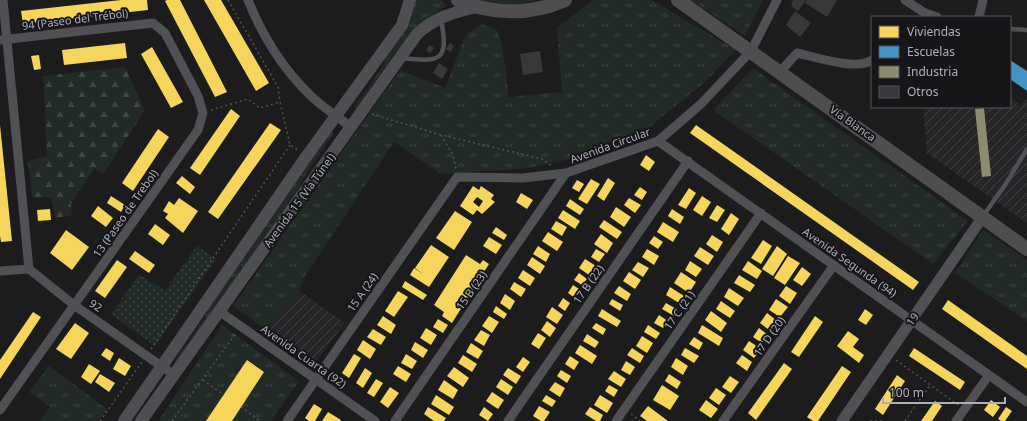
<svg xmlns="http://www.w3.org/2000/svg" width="1027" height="421" font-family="'Noto Sans',sans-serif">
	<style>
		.industrial { fill: url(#industrial-furrows) }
		.grass { fill: url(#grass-tufts) }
		.forest { fill: url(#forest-firs) }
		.park { fill: url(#park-dots) }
		.homes { fill: #f6d55c; fill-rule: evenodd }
		.schools { fill: #4393c3 }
		.industry { fill: #8c8c6e }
		.building { fill: #38383a }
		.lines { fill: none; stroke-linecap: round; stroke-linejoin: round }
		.path { stroke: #525257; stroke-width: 1.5; stroke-dasharray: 2 3; stroke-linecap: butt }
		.service { stroke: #505155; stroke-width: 4.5 }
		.minor { stroke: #505155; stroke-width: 9 }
		.tertiary { stroke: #505155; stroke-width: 11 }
		.secondary { stroke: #4f4f53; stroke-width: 12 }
		.primary { stroke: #4e4e51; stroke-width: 14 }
		.labels { text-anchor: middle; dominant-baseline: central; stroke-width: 4; stroke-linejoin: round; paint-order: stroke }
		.street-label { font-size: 11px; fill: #adafbd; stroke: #161618 }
	</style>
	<defs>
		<pattern id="industrial-furrows" width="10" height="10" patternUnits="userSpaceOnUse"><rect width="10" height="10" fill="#262628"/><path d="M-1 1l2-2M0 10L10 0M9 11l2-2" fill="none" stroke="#434345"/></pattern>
		<pattern id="grass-tufts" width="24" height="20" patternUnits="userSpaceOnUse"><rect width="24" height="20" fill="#212a24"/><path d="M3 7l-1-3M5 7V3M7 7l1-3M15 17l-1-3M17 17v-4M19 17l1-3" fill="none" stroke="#3f4642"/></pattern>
		<pattern id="forest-firs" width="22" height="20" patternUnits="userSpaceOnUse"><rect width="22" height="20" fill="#212a24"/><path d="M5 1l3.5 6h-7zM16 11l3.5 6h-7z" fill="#3f4642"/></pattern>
		<pattern id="park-dots" width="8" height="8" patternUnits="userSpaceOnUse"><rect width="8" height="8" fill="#212a24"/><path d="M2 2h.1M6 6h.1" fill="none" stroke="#3f4642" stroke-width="1.8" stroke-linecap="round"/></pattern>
	</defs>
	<rect width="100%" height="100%" fill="#1c1c1c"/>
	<path class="industrial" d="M1027,96V223L927,153L923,107H1010V98L1021,106Z
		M299,291L345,323L314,364L264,328Z"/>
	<path class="grass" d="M414,0H440L448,5C407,27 381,75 354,112L355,106L380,70Z
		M482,0H538C520,5 501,5 482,0Z
		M593,0H652L736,50L704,83L649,127L571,159L528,168L441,174L394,142L303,279L299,291L264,328L233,306L400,70L445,88L465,36L481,24L497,30L502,44L509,97L562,92L557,28Z
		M691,0H763L745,36Z
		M753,68L968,221L933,264L713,110Z
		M331,132L334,133L302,180L299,190L176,362L175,360L204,319L210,305Z
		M983,230L1027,260V321L955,273Z
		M222,325L299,381L271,421H158Z
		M49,366L107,409L98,421H40L50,407L29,392Z"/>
	<path class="forest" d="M125,67L145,110L104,173L94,169L71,204L72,215L56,218L51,198L32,197L28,161L47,156L43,76Z"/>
	<path class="park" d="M197,246L216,259L155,346L111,314L139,275L165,290Z"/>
	<path class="homes" d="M121,0H147L148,10L23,24L21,11Z
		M167,0H180L227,92L215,97L165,1Z
		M204,0H221L269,83L256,91Z
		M125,43L127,58L64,65L62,50Z
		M152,47L183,102L171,108L141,54Z
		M39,55L41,69L34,70L31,56Z
		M231,109L240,116L200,175L190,168Z
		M270,123L281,130L218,219L208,212Z
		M0,125L12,241L1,242L0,236Z
		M696,125L919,282L913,290L690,133Z
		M158,129L169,137L133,191L122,183Z
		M646,155L655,162L649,171L640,165Z
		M182,176L195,187L190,194L176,183Z
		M608,178L615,183L604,201L597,196Z
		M591,179L600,184L587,204L578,199Z
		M577,180L584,184L579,192L572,188Z
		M473,186L479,190L481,186L494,195L491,199L495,202L482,214L477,210L473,215L460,206ZM477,197L483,201L479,207L473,202Z
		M640,187L647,192L642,200L634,195Z
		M689,188L696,193L686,209L678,205Z
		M521,193L533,200L527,209L516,202Z
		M111,196L125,205L121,212L107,203Z
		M702,196L711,202L702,216L693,210Z
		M179,198L198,211L183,233L165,218L168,214L163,211L169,201L174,205Z
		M629,198L641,205L635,213L624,205Z
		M570,199L584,209L580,215L566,206Z
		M717,205L725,210L717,222L709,218Z
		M98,206L113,218L106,227L91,216Z
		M616,207L631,217L624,227L610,217Z
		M50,209L51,220L38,221L37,210Z
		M672,209L684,217L680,224L668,216Z
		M563,210L580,221L575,229L558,218Z
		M455,211L472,222L454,250L436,238Z
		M731,213L739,219L729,235L721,229Z
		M604,220L622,232L617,239L599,227Z
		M556,221L567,227L562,236L551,229Z
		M663,222L679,232L673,242L657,232Z
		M155,224L170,235L163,245L148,234Z
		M496,227L507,235L504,240L492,233Z
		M66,230L89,247L72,270L50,253Z
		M548,232L563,242L557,251L542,241Z
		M601,234L613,243L607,253L594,244Z
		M712,235L723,242L717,252L706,244Z
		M654,236L663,242L658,249L649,243Z
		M489,237L502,245L496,254L483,246Z
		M763,240L772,246L761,264L751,258Z
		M431,245L449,257L429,287L410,275L414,268L423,274L415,268Z
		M538,246L550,254L546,262L533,254Z
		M777,246L787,254L773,276L762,269Z
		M700,247L714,256L708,265L694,256Z
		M596,249L605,254L599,262L591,257Z
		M647,249L659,256L654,265L642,257Z
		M135,251L155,265L149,273L129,259Z
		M466,255L480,264L483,260L489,264L452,323L442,316L444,312L434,305Z
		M788,256L800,263L785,285L774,278Z
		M532,257L545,266L540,274L527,265Z
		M585,259L596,266L589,275L579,268Z
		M117,260L127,267L105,298L95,291Z
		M690,261L702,269L696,277L685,270Z
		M748,261L762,271L757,279L742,270Z
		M638,262L649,268L643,277L632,270Z
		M802,267L811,274L802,286L793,280Z
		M523,270L535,278L530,286L518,278Z
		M629,272L641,280L635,289L623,281Z
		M681,272L696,282L689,293L674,283Z
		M579,273L587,279L582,285L574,280Z
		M739,275L755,285L750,292L734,283Z
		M405,281L427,295L423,300L402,287Z
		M514,282L526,289L521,297L510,289Z
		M573,285L582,291L576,299L568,293Z
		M619,286L631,294L627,301L614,293Z
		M786,286L797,293L790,304L779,296Z
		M670,287L684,296L679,303L666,295Z
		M729,288L744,298L738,306L724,297Z
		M398,291L408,297L394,317L385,311Z
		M505,294L515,301L510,310L500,303Z
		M563,298L570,303L565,311L558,306Z
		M612,299L623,305L620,311L609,304Z
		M776,299L788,307L780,317L769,310Z
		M948,300L1027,356V369L942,309Z
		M721,301L735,311L730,318L716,309Z
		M666,303L678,310L674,316L662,309Z
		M496,306L507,314L504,319L493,312Z
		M552,307L563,315L557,324L546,317Z
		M602,309L621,321L617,327L598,316Z
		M865,309L873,315L866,325L858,320Z
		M711,311L727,323L721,332L705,320Z
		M33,312L41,317L0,379V360Z
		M767,313L776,320L769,330L760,323Z
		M659,315L668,321L663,328L654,323Z
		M383,316L396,325L391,334L377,325Z
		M489,316L499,322L492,333L482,326Z
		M815,316L823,322L799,357L791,352Z
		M438,319L448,325L443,333L433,327Z
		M547,321L556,328L550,337L541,330Z
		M75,323L89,333L71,359L56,349Z
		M596,323L606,329L603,335L592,328Z
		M648,325L660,333L656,339L644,332Z
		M702,325L723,338L719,346L698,333Z
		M426,328L437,335L431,345L420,338Z
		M759,328L768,335L762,343L753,337Z
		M373,329L386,337L381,345L367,337Z
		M481,330L490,335L484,346L474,340Z
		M848,331L859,339L853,347L864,355L859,363L837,346Z
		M538,333L546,338L539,349L531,344Z
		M587,334L599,342L595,348L583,341Z
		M642,336L653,343L647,353L636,346Z
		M694,337L703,343L699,350L689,344Z
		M363,340L376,349L370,359L357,350Z
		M749,341L761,349L754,358L743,350Z
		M415,342L428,350L423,358L411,350Z
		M471,343L483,351L478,359L466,352Z
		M580,345L597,356L592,364L575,353Z
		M106,348L114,353L110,361L101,355Z
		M632,348L644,356L640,363L627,355Z
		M685,348L699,356L694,363L681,355Z
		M914,348L965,382L960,390L909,356Z
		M354,354L361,358L349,378L342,373Z
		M406,354L417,361L412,369L401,363Z
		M463,355L477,364L472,372L458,363Z
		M742,355L752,362L747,371L736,363Z
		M570,356L579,362L574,370L565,364Z
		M523,357L530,362L523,372L516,367Z
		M119,358L131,366L125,376L113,369Z
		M676,358L688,366L683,375L671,367Z
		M247,360L264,372L232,421H206Z
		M626,361L635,367L630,375L621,370Z
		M784,363L792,369L756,420L748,413Z
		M89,364L100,371L91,384L81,377Z
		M398,366L411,374L406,382L393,374Z
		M842,366L851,372L818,421H813L807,417Z
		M454,367L469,378L463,387L447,376Z
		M365,368L372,373L363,388L356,383Z
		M508,368L521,376L516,384L503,375Z
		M561,370L571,376L567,383L557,376Z
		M614,371L626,379L621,387L608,379Z
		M100,374L115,383L109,392L95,382Z
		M669,374L681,382L677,389L665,381Z
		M897,375L905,381L883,415L875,409Z
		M730,376L739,382L731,393L722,387Z
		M376,379L383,383L374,397L367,393Z
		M501,379L513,387L508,395L496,387Z
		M444,380L458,390L453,399L438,390Z
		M555,382L565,388L560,397L549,390Z
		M609,385L618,390L614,397L605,391Z
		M662,385L679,396L670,410L653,400Z
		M390,387L399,393L388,408L380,402Z
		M716,388L726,395L719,405L709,398Z
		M492,392L504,400L498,409L486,401Z
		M436,395L454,407L449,415L431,404Z
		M546,395L556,401L552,407L542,401Z
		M600,395L613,403L607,413L594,405Z
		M706,400L718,409L711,418L699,410Z
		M991,400L1000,407L993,417L984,410Z
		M935,401L942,406L932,421H921Z
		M314,404L322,409L315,421H309L305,418Z
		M539,406L550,412L544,421H541L533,416Z
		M648,406L668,421H647L640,416Z
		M428,407L446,418L444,421H434L424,414Z
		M484,407L493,414L488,421L479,415Z
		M590,407L603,415L600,421H596L585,414Z
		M1006,407L1012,411L1005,421H1001L998,419Z
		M328,412L341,420L340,421H322Z"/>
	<path class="schools" d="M1010,60L1027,71V91L1010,79Z"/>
	<path class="industry" d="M984,108L991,176L982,177L975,109Z"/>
	<path class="building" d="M793,0H806L798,11L791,6Z
		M807,0H837L827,17L805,3Z
		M795,11L811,23L800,37L786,25Z
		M450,43L454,46L450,52L446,49Z
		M430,45L434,48L430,53L426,50Z
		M540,51L543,72L523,75L520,54Z
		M439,63L448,69L442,79L433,73Z"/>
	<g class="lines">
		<path class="path" d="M228,0L278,87L280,102
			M211,110L248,99L260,108L280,102L290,145L298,150
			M372,114L441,135L542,159L552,166
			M441,135L453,155L456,169
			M151,349L290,145
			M896,360L958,405
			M203,380L224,395
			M241,407L260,421
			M631,414L640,421
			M100,421L142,362
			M172,421L236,333
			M870,421H882
			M905,421L930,385"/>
		<path class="service" d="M1010,29L1027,30
			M401,58C441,62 449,62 441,19
			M983,216L1005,185L1027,149"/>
		<path class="minor" d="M3,0L29,269
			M248,0C262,35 282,68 310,95C322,107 338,117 351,127
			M905,0L925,13L937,17
			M979,17L983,0
			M0,40L153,23L165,33L198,96L203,113L198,130L0,410
			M780,72L797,53C816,57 856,71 872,60
			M658,141L1027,402
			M0,271L29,269L74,305L174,375
			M219,311L375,421
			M287,421L457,177L523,178L566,173L658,141L701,104L751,51L777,0
			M395,421L566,173
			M508,421L688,161
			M616,421L761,213
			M723,421L834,265
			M956,421L989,375"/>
		<path class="tertiary" d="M842,421L982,218"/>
		<path class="secondary" d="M124,421L306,157L402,25L410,0
			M141,421L417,34C434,18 454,12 477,7"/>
		<path class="primary" d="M458,0C493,15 531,15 565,0
			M678,0L1027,249"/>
	</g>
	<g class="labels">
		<g class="street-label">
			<text transform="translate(75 19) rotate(-7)">94 (Paseo del Trébol)</text>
			<text transform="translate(853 123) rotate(35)">Vía Blanca</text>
			<text transform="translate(610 145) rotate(-20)">Avenida Circular</text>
			<text transform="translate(299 200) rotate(-54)">Avenida 15 (Vía Túnel)</text>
			<text transform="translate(125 213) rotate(-55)">13 (Paseo de Trebol)</text>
			<text transform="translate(850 262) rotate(35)">Avenida Segunda (94)</text>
			<text transform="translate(588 284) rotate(-55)">17 B (22)</text>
			<text transform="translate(471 290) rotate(-55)">15 B (23)</text>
			<text transform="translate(362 292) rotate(-55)">15 A (24)</text>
			<text transform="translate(96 305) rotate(34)">92</text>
			<text transform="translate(679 310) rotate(-55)">17 C (21)</text>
			<text transform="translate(912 319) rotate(-55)">19</text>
			<text transform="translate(769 336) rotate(-55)">17 D (20)</text>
			<text transform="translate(304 356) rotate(35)">Avenida Cuarta (92)</text>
		</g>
	</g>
	<rect x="871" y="16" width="140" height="92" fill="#161618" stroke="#52535a"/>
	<rect x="879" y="26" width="20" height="12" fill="#f6d55c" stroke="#52535a"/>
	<text x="907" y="36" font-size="12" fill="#adafbd">Viviendas</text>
	<rect x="879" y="46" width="20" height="12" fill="#4393c3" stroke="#52535a"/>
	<text x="907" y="56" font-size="12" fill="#adafbd">Escuelas</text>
	<rect x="879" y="66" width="20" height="12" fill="#8c8c6e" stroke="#52535a"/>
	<text x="907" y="76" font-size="12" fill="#adafbd">Industria</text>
	<rect x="879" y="86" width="20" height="12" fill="#38383a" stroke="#52535a"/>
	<text x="907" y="96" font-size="12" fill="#adafbd">Otros</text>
	<path d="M883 397v6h122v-6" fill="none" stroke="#adafbd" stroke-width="2"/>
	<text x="889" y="397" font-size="12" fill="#adafbd" stroke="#161618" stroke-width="3" paint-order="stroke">100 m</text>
</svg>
